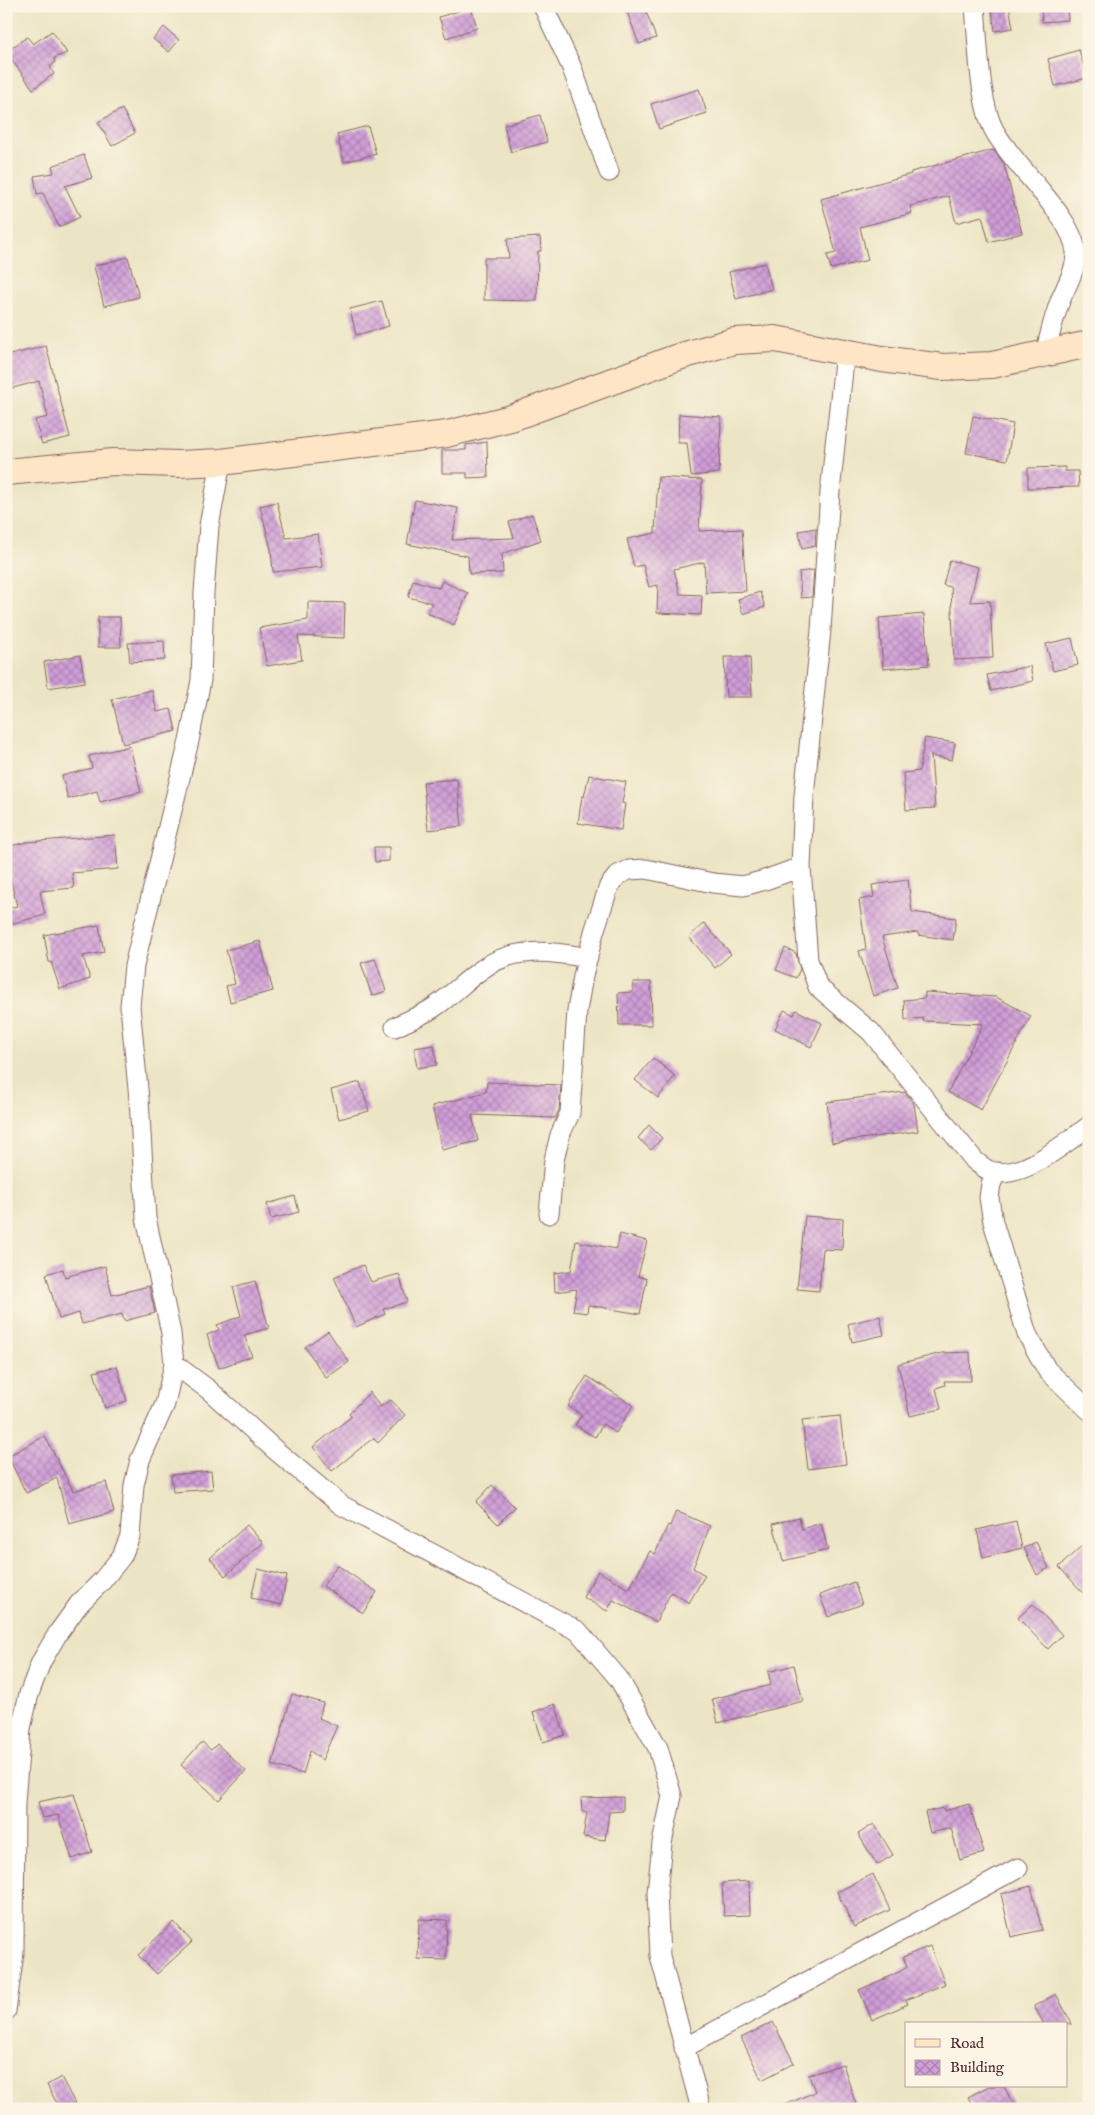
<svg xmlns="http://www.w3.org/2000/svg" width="1095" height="2115" font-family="'IM FELL English',serif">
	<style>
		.building { fill: url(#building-cross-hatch) }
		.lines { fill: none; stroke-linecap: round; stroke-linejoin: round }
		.street-casing { stroke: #836461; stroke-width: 21 }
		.secondary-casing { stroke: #836461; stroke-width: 28 }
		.street { stroke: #fff; stroke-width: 19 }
		.secondary { stroke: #fde5c5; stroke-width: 26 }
	</style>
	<defs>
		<pattern id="building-cross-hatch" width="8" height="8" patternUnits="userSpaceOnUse" patternTransform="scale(1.25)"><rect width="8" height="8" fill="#cf9dd7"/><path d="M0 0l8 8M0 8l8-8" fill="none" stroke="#aa7faf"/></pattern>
	</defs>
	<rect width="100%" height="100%" fill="#fcf5e5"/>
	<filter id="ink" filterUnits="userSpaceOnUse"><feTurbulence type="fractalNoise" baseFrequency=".02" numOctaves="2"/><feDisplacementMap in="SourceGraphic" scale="10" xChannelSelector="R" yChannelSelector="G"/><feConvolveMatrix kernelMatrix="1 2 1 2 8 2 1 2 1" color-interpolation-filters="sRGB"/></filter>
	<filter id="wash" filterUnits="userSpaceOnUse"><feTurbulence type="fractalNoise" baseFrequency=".0096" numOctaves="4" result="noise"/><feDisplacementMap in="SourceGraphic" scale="20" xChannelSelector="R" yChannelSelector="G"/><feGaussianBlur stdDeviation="1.12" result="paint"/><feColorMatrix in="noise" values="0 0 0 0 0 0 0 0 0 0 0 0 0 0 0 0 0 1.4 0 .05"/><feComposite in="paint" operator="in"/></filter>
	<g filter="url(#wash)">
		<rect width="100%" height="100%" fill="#ece5c5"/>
		<g id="blocks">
			<path class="building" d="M625,6H644L656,38L639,44Z
				M991,6H1009L1013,28L995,31Z
				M1041,6H1067L1068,20L1042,22Z
				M471,7L477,28L446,38L439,17Z
				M164,27L179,40L169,52L153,39Z
				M52,31L67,53L54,58L55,63L50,67L54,74L33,89L6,52L27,37L33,44Z
				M1079,50L1087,78L1055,86L1048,59Z
				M699,89L707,113L659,129L651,104Z
				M122,109L135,133L112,146L98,122Z
				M540,115L547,142L511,152L504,125Z
				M368,126L376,154L344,162L337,134Z
				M993,150L1004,164L1022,233L989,242L982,216L956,223L949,196L910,206L912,213L860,227L868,260L831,269L827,255L836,253L821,199L911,174V172Z
				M84,155L92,178L65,186L80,217L59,227L43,193L37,194L34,176L54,173L52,166Z
				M540,237L541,251H538L537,301L484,300V258H509L507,239Z
				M128,257L139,297L104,306L94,266Z
				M765,263L772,289L736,299L729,272Z
				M382,301L389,326L356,335L350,309Z
				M46,346L70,437L42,444L35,420L48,417L39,381L6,390V356Z
				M679,414L721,417L719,473L691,476L687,443H678Z
				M973,416L1013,424L1007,460L966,453Z
				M487,442L488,477L467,478V473H442V450H466V445Z
				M1065,467V471H1078L1079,487L1028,488V468Z
				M658,477L702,480L699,531L742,529L746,591L706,593L704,562L674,569L680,594L702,595L701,615L657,613L658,585L649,587L643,565L634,567L627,539L655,533Z
				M415,500L458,508L452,540L514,538L509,522L532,514L541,540L502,554L503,573L469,574L468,556L407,544Z
				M277,502L286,538L318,534L322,567L273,572L271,549L260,506Z
				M816,528L815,546L802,549L799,531Z
				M950,560L978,567L970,602L990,601L993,658L954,660L951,587L943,585Z
				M814,570L812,597L801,598L799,572Z
				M413,580L439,588L442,581L468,593L454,625L427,613L432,603L408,597Z
				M760,592L765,607L743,614L738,599Z
				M308,602L345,603L344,638L298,636L302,660L267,666L259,628L308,620Z
				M924,614L929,665L883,669L879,618Z
				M98,617H120L121,647H98Z
				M1072,638L1078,665L1053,671L1046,644Z
				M164,641L165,660L130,662L128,643Z
				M80,655L85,682L48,688L44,662Z
				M724,657H750L752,697H726Z
				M1030,666L1033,681L991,691L987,675Z
				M152,690L157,712L171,709L176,731L123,744L112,699Z
				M925,738L955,743L952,760L931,756L935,808L906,810L903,773L919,771Z
				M130,746L141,792L100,802L97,791L68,799L62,776L92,768L89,756Z
				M589,775L626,782L622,803L625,804L621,830L578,823L582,796L584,797Z
				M457,779L462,826L428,830L423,782Z
				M115,835L118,869L72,873L74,888L40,891L45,915L6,925V909L17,906L6,862V847L27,842Z
				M374,847H389V861L375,862Z
				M908,880L912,912L956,918L953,940L918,935V932L882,937L898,988L873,996L859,951L866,949L859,900L874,897L872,885Z
				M704,923L731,954L715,968L689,937Z
				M99,925L104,952L83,956L90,979L60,989L51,962H49L44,935Z
				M260,941L273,991L230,1002L226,986L235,984L226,950Z
				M785,948L796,953L800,969L796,978L776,970Z
				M375,959L386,991L372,996L361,963Z
				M633,982H651L652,1025H619L618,993L633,992Z
				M925,992L996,997L1031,1016L981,1110L948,1092L983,1024L923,1021V1018L905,1020L904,1000L925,998Z
				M784,1010L794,1015L796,1010L822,1023L811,1047L775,1029Z
				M434,1045L437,1065L417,1068L414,1048Z
				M653,1058L675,1076L658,1098L635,1080Z
				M360,1082L369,1111L339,1119L331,1090Z
				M487,1082L561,1085L559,1110L555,1118L472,1115L478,1141L442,1150L432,1106L486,1092Z
				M905,1092L914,1104L918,1131L832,1143L827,1102Z
				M649,1125L662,1138L651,1150L638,1138Z
				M295,1196L299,1212L271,1219L267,1204Z
				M805,1216L843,1219L842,1250L823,1249L819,1291L797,1289Z
				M620,1234L647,1241L638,1276L647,1279L640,1314L588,1305L587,1313L573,1311L577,1289L555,1292L554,1273L571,1271L576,1241L616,1249Z
				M363,1265L371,1282L399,1274L407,1302L383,1309L385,1314L356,1327L334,1277Z
				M105,1266L112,1295L149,1286L155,1313L124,1321L122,1314L82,1324L79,1313L59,1319L46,1274L63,1269L65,1277Z
				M255,1281L269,1328L244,1335L252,1356L219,1368L207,1335L219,1330L217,1325L241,1316L233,1287Z
				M880,1316L884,1335L852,1342L848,1324Z
				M328,1331L349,1362L326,1378L305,1347Z
				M970,1352L971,1381H944L945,1385L936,1388L941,1409L910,1416L898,1364L942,1353Z
				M117,1366L127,1401L105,1408L94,1372Z
				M587,1376L633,1405L616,1433L603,1424L595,1437L575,1425L582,1415L568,1406Z
				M370,1392L380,1407L391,1400L405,1415L378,1443L373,1438L332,1471L313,1447L352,1416L349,1413Z
				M840,1416L846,1464L808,1469L802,1420Z
				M45,1436L73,1491L106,1482L114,1512L69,1524L57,1478L26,1493L8,1456Z
				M211,1471L213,1489L173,1492L171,1475Z
				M492,1485L515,1507L498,1524L476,1502Z
				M676,1511L710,1526L693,1568L705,1575L689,1603L671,1592L656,1622L613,1600L607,1611L583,1597L598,1571L629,1589L650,1551L655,1554L668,1525L670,1526Z
				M799,1517L802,1529L821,1523L828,1550L783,1561L773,1524Z
				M1016,1521L1022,1548L983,1558L977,1530Z
				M247,1525L263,1543L225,1576L210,1558Z
				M1089,1539V1599L1059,1567Z
				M1036,1542L1049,1568L1037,1575L1024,1548Z
				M337,1565L377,1592L363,1613L323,1586Z
				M258,1569L287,1576L281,1605L251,1598Z
				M854,1582L862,1604L828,1617L820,1595Z
				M1033,1604L1062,1635L1048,1649L1018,1618Z
				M794,1665L803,1701L718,1723L712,1699L771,1685L768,1672Z
				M292,1694L323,1703L319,1718L337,1726L322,1760L310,1751L303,1774L272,1765Z
				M555,1704L565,1735L543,1742L533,1712Z
				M202,1742L211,1750L217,1744L246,1771L219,1800L181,1765Z
				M74,1794L92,1852L72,1859L58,1815L42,1818L38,1802Z
				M623,1797V1811L609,1812L605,1840L583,1837L587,1812H582L581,1798Z
				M969,1804L984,1853L960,1860L951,1828L930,1833L925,1812L943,1808L944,1811Z
				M874,1824L893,1855L877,1865L858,1834Z
				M873,1874L890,1910L854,1927L837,1892Z
				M749,1881L750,1915L724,1916L722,1883Z
				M1031,1886L1042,1930L1011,1937L1001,1894Z
				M419,1919L447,1920L446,1960L418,1959Z
				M174,1922L192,1942L157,1974L138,1955Z
				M930,1946L945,1984L906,2000L908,2004L872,2020L859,1990L899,1972L907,1967L903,1957Z
				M1056,1994L1072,2024H1044L1034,2006Z
				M773,2022L794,2063L762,2080L741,2038Z
				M843,2064L856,2105L845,2109H775L815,2092L809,2075Z
				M61,2077L78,2109H60L47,2085Z
				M989,2086H1004L1015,2109H974L968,2097Z"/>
		</g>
	</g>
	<g filter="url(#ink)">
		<use href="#blocks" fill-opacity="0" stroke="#836461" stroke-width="1"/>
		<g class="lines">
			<defs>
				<path id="street" d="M543,6L572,68L609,172
					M975,6C978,40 979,102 994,130C1013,166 1073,216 1076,252C1077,272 1062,291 1057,310C1052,324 1049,339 1045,354
					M845,352L830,492L821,630L804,796L801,867L808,960L818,987L871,1032L975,1161C979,1164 984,1168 988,1170C1019,1184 1066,1142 1089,1126
					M395,1027C408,1020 424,1015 436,1006C452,995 465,981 481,970C512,946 552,951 588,958
					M997,1172L991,1184L989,1198L993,1222L1027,1334L1047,1370L1089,1410
					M549,1214L554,1160L560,1135L570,1113L577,1011L583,976L594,932L609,886L618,875L629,870L646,869L713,883L743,886L765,880L801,867
					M174,1364L209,1390L274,1449L341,1505L578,1631L619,1679L658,1748L672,1796L662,1843L657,1893L660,1956L701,2109
					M6,2011L14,1953L15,1803L21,1728L29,1694L41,1662L58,1633L79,1604L102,1581L122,1556L130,1536L134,1485L140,1460L165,1404L174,1364L171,1333L146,1218L139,1099L130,1006L134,966L189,741L201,680L204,593L209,526L221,462
					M684,2048L1018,1868"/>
				<path id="secondary" d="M6,472L113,462L179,464L221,462L447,434L511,418L678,357L734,341L775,339L882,359L942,367L992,365L1089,344"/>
			</defs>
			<use href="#street" class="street-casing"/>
			<use href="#secondary" class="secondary-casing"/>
			<use href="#street" class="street"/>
			<use href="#secondary" class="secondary"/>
		</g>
	</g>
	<rect width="1095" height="2115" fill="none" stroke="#fcf5e5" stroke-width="25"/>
	<rect x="905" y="2022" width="162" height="65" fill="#fcf5e5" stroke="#b59f9b"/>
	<rect x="915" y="2039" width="25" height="8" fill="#fde5c5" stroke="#b59f9b"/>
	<text x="950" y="2048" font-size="15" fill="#4a1f2b">Road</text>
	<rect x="915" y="2060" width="25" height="15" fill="url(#building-cross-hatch)" stroke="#b59f9b"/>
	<text x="950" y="2072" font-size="15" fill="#4a1f2b">Building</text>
</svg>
